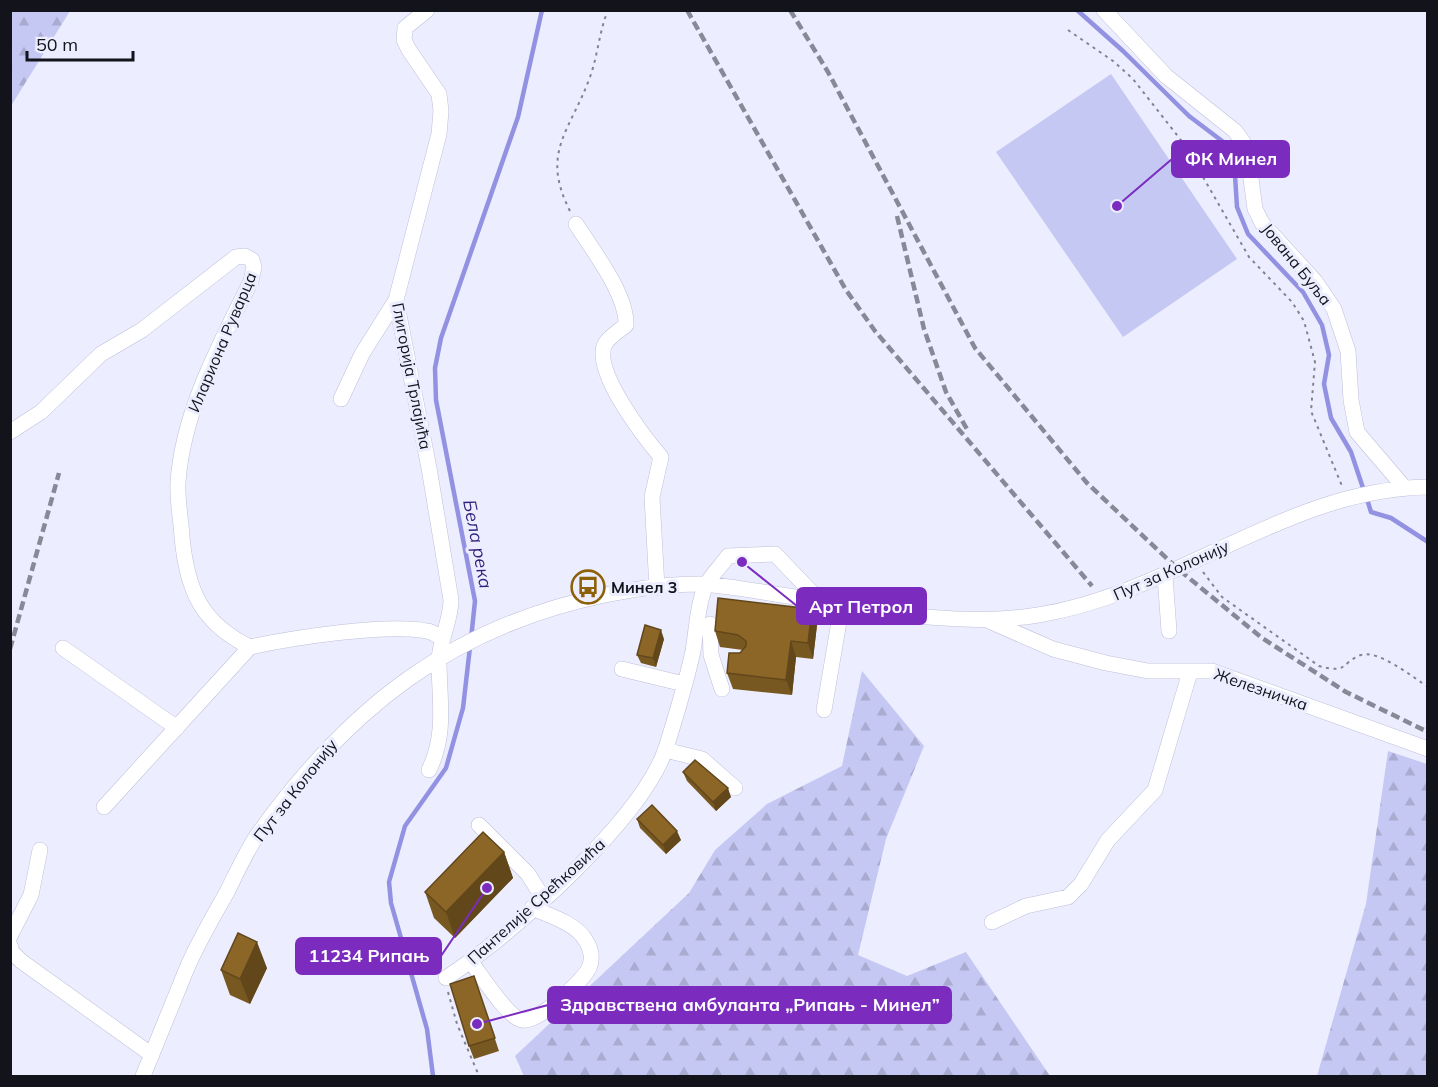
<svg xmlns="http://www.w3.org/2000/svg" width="1438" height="1087" font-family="Mulish,sans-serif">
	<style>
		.green { fill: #c6c8f4 }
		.forest { fill: url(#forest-firs) }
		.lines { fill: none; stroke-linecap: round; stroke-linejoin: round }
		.stream { stroke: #9291e2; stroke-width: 4.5 }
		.minor-casing { stroke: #bebfd9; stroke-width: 16 }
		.path { stroke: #838390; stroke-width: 2; stroke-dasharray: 3 4.5; stroke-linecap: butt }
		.minor { stroke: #fff; stroke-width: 15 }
		.rail { stroke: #888996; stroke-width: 4.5; stroke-dasharray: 9 4.5; stroke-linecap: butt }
		.wall { fill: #785821 }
		.shaded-wall { fill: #62471b }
		.building { fill: #8c6626; stroke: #62471b; stroke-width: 1.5 }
		.labels { text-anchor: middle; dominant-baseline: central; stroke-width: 6; stroke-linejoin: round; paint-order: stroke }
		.street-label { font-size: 16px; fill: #13131c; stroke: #ecedfe }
		.poi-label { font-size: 16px; font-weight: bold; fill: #13131c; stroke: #ecedfe; text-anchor: start }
		.water-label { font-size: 18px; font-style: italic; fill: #301e7b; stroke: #ecedfe }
		.leader { fill: none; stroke: #7b2cbf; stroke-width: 2 }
		.callout-dot { fill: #7b2cbf; stroke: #ecedfe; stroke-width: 2 }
		.callout { fill: #7b2cbf; stroke: #7b2cbf; stroke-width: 2 }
		.callout-label { font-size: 18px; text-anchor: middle; font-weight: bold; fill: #fff }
	</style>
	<defs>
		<pattern id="forest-firs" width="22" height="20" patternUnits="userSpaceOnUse" patternTransform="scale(1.5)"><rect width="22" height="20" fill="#c6c8f4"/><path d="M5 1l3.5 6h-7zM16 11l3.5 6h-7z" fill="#a9abd1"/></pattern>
	</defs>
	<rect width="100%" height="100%" fill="#ecedfe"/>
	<path class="green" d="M1111,74L1237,259L1123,337L996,152Z"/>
	<path class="forest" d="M11,10L70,11L11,106L10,11Z
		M862,671L924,746L886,839L858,955L907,976L966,952L1050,1076H524L515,1056L689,893L715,850L767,804L842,766Z
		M1388,751L1427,764V1076H1317L1366,904Z"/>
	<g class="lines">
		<path class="stream" d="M1077,10L1123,51L1189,116L1226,144L1234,160L1237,207L1248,234L1303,292L1322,325L1329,355L1324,384L1331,418L1351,452L1364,491
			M1367,499L1371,512L1391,518L1428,542
			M471,639L475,601L436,400L435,368L441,338L518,117L542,10
			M433,1076L427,1029L391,903L389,882L405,826L446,768L463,708L470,647"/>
		<defs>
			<path id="minor" d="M427,10L405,28L404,40L409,50L439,94L441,111L439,134L396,300L429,468L451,600C451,620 440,639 439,660C439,699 447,733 429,770
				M1104,10L1166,76L1235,131L1243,142L1248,156L1255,209L1262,223L1315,281L1334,309L1348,351L1351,400L1357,432L1404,487
				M576,224C593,251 627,294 626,325C620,330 609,337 605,344C592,370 644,437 661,457L652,497L657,588
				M341,399L362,354L396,300
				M10,432L41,412L101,354L142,330L236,257L245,256L252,260L254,267L251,281C220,344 183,411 178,482C177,500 181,519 182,537C187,590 201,623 250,647C292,638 386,623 427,631C433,632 438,636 443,639
				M1165,576L1169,631
				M989,621L1053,649L1106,663L1148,671H1212L1428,749
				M710,624L711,655L722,689
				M63,648L177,728
				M622,669L684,684
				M824,710L842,604
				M665,750L702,759L735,788
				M104,807L250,647
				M479,825L528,874L543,898
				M992,922L1026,906L1068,897L1081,884L1108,840L1155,790L1190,672
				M10,936L31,895L40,850
				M10,945L12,952L21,961L152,1055
				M471,962C481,975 507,1017 522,1020C537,1024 583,981 589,968C593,959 591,949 586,941C576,923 550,916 532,908
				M446,978C510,936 642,820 666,748C676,716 686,684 693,651C696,633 698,601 706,585C712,574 722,565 728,556L775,554L819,600
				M143,1076C158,1040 172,1004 187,968C198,942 213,917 227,892C236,874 245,854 256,837C346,710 450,627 605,595C635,589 667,584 698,584C723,585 750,590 775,594C862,607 951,629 1038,615C1176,593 1286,489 1428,487"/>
		</defs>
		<use href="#minor" class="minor-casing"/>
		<path class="path" d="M1068,30L1113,61L1133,79L1184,144L1249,257L1292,302L1304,321L1315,362L1311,411L1342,486
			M570,211C540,152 570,132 590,77C598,55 599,32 608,10
			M1203,572L1222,597L1319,666C1349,674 1340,663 1361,655C1378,649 1414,678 1428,687
			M813,619H826
			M448,992L457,1024L479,1076"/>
		<use href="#minor" class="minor"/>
		<path class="rail" d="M687,10L846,290L875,331L1092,586
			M790,10L828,72L975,348L1087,483L1178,569L1262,638L1346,692L1428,732
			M897,216L924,329L946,392L968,431
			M10,649L59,473"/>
	</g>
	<path class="wall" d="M817,625L813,659L796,657L792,695L733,689L727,673L743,650L720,647L715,631Z
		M664,639L656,667L641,663L637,655Z
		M683,772L731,797L716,811L687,781Z
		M637,819L681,840L666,854L640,828Z
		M504,852L513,878L455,938L434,918L425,892Z
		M267,968L250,1004L230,995L221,970Z
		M474,976L499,1051L474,1059L469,1046Z"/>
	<path class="shaded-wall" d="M812,609L817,625L813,659L808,643Z
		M661,630L664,639L656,667L653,658Z
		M791,641L796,657L792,695L786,680Z
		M728,788L731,797L716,811L713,802Z
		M677,831L681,840L666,854L663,845Z
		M504,852L513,878L455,938L446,912Z
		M257,942L267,968L250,1004L240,979Z"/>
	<path class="building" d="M718,598L812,609L808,643L791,641L786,680L727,673L729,653H740L746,646V641L738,635L715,631Z
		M645,625L661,630L653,658L637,655Z
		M695,760L728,788L713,802L683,772Z
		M652,805L677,831L663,845L637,819Z
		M483,832L504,852L446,912L425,892Z
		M238,933L257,942L240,979L221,970Z
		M474,976L495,1038L469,1046L450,984Z"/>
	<defs>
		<symbol id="bus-ring" viewBox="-11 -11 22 22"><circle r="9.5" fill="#ecedfe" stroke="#8d6107" stroke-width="1.5"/><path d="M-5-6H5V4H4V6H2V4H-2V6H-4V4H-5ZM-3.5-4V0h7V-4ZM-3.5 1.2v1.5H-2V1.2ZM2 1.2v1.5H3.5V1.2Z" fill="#8d6107"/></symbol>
	</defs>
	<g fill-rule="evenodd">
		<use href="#bus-ring" x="569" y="568" width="38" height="38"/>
	</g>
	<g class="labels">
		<g class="street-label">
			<text transform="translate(1297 264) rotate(51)">Јована Буља</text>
			<text transform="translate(222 342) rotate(-67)">Илариона Руварца</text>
			<text transform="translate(412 376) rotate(79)">Глигорија Трлајића</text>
			<text transform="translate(1171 570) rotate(-24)">Пут за Колонију</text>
			<text transform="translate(1261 689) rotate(19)">Железничка</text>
			<text transform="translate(295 790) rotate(-52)">Пут за Колонију</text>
			<text transform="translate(536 901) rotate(-42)">Пантелије Срећковића</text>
		</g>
		<g class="poi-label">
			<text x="611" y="587">Минел 3</text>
		</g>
		<g class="water-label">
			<text transform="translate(478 544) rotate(79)">Бела река</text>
		</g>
	</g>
	<path class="leader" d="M1117 206L1172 159M742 562L797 606M487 888L441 956M477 1024L548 1005"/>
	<g class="callout-dot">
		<circle cx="1117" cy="206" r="6"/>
		<circle cx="742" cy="562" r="6"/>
		<circle cx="487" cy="888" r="6"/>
		<circle cx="477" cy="1024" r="6"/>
	</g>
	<g class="callout">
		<rect x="1172" y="141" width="117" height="36" rx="6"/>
		<rect x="797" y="588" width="129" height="36" rx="6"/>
		<rect x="296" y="938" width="145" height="36" rx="6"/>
		<rect x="548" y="987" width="403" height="36" rx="6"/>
	</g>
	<g class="callout-label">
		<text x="1231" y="165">ФК Минел</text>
		<text x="861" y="613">Арт Петрол</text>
		<text x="369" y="962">11234 Рипањ</text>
		<text x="750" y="1011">Здравствена амбуланта „Рипањ - Минел”</text>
	</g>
	<rect width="1438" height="1087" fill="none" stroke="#13131c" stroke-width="24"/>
	<path d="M27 51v9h106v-9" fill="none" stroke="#13131c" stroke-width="3"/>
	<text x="36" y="51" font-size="18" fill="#13131c" stroke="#ecedfe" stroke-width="4.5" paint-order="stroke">50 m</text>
</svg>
